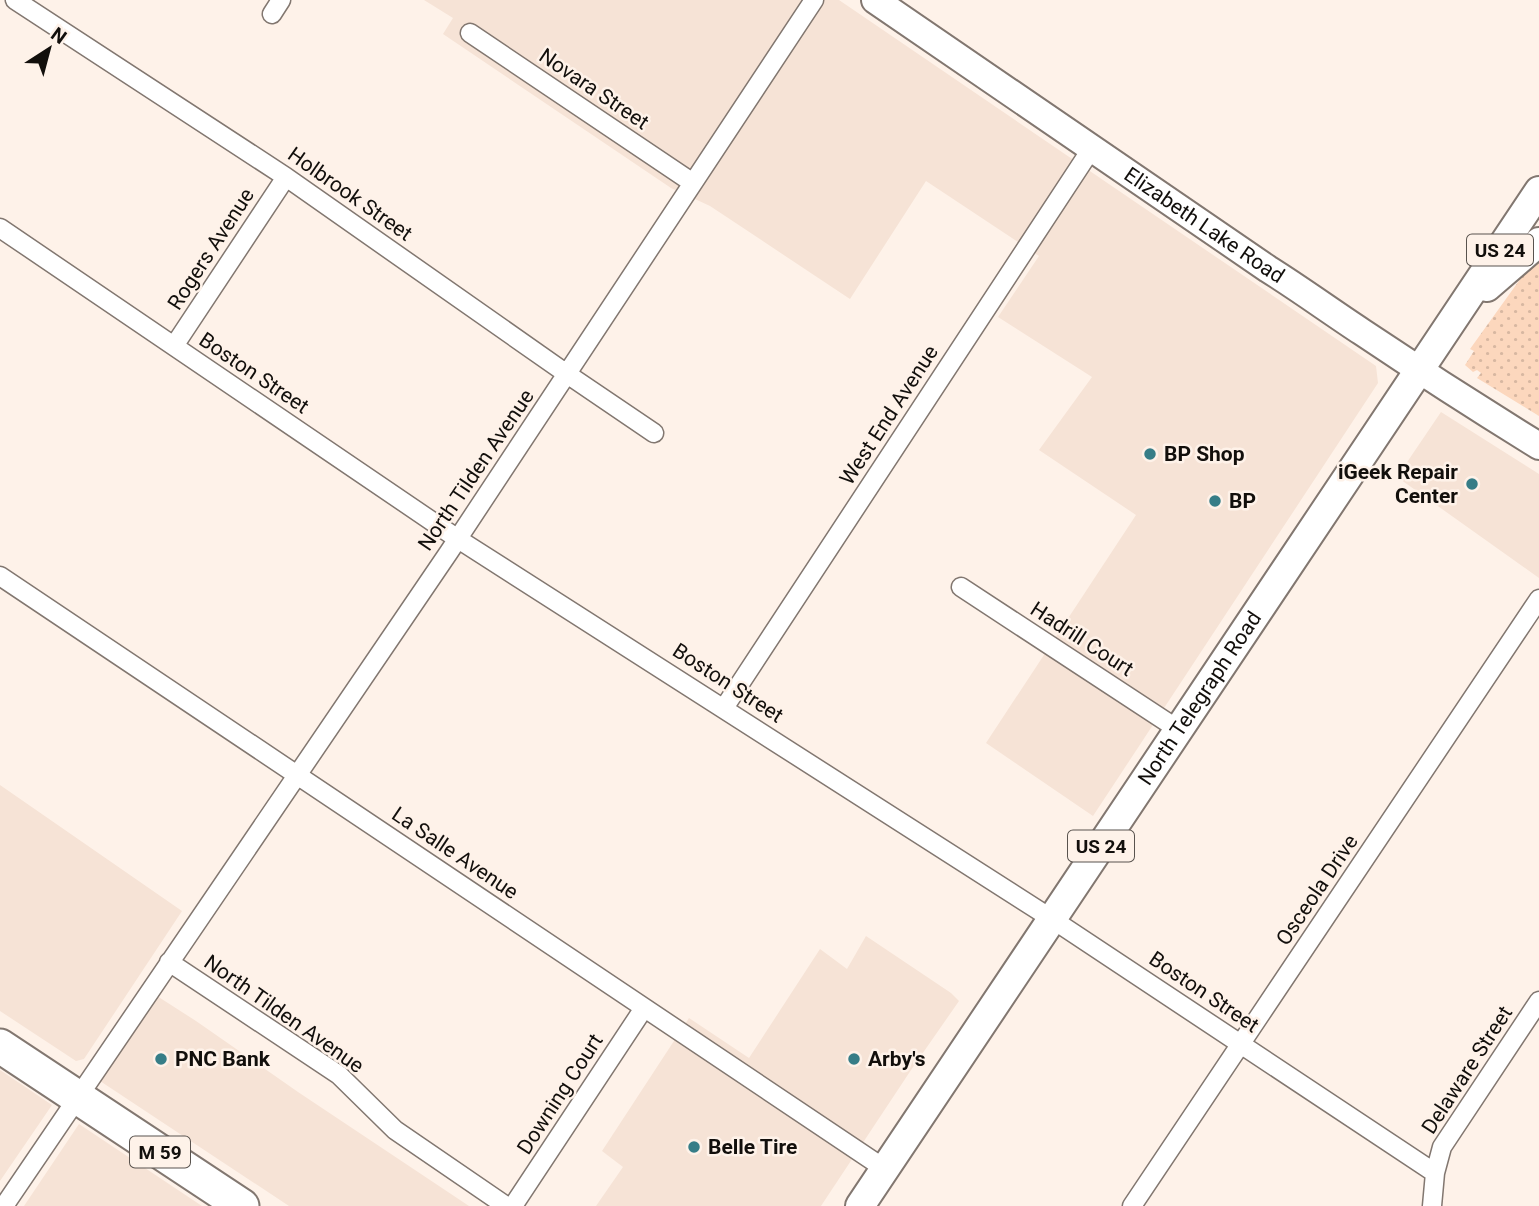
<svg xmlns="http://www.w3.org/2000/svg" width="1539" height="1206" font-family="Roboto,sans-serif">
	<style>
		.built { fill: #f6e3d6 }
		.grass { fill: url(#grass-dots) }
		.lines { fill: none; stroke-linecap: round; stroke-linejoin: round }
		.street-casing { stroke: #827770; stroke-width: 21 }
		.secondary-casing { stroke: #827770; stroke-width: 30 }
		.primary-casing { stroke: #827770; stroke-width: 32 }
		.highway-casing { stroke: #827770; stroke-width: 37 }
		.street { stroke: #fff; stroke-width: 18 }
		.secondary { stroke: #fff; stroke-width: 26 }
		.primary { stroke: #fff; stroke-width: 28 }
		.highway { stroke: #fff; stroke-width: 33 }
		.poi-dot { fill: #367d87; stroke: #fef2e9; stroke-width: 2.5 }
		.labels { text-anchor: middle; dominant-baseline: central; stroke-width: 5; stroke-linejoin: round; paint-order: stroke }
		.shield { fill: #fef2e9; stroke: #59534e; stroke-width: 2 }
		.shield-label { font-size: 19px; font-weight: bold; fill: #120f0c }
		.street-label { font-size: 21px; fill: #120f0c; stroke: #fef2e9 }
		.poi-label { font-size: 21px; font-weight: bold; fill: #120f0c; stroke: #fef2e9; text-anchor: start }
	</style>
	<defs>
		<pattern id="grass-dots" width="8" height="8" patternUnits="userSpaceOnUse" patternTransform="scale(1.75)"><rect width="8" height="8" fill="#fcd7bd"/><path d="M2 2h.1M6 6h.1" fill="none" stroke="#d7b7a1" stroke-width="1.8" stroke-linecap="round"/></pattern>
	</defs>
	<rect width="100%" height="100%" fill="#fef2e9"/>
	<path class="built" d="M424,0H839L1376,366L1378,383L1093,816L986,743L1136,515L1039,450L1092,377L998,317L1039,256L926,181L850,299L710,206L671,188L443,34L453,18Z
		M1441,412L1539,474V578L1397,477Z
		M0,785L182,911L84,1059L76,1061L0,1011Z
		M866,936L951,993L959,1001L911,1070L821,1206H596L623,1167L602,1151L689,1018L749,1058L820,949L847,969Z
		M157,996L196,1021L298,1092L469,1206H289L100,1081Z
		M0,1070L52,1105L0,1181Z
		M79,1124L202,1206H24Z"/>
	<path class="grass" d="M1539,253V416L1477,378L1481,373L1477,370L1473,372L1465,365L1474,351L1470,349Z"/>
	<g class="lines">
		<defs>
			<path id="street" d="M15,0L286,177L567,374L654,433
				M272,14L281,0
				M470,33L693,183
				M0,228L458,539L1052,919L1435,1173
				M174,346L286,177
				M0,576L885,1169
				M961,587L1179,730
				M724,708L1092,148
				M169,962L339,1075L395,1130L506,1206
				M4,1206L449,552L814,0
				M513,1206L644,1008
				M1132,1206L1539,599
				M1432,1206L1435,1173L1442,1147L1539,1001"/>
			<g id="secondary">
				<path id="s1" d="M875,0L1268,269C1300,289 1330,311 1362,332C1420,371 1479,409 1539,446"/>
			</g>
			<g id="primary">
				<path d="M1487,287L1539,242"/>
				<path id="s2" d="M860,1206L1539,191"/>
			</g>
			<path id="highway" d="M0,1046L242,1206"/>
		</defs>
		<use href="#street" class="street-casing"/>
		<use href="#secondary" class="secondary-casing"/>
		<use href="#primary" class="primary-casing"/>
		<use href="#highway" class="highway-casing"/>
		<use href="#street" class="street"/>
		<use href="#secondary" class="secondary"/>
		<use href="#primary" class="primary"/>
		<use href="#highway" class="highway"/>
	</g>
	<g class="poi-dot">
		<circle cx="1150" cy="454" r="7"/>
		<circle cx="1472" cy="484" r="7"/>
		<circle cx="1215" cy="501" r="7"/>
		<circle cx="161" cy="1059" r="7"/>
		<circle cx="854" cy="1059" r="7"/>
		<circle cx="694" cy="1147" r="7"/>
	</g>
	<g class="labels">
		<g class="shield">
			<rect x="1467" y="234.5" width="66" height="31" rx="5"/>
			<rect x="1068" y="830.5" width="66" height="31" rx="5"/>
			<rect x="130" y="1136.5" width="60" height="31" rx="5"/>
		</g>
		<g class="shield-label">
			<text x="1500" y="250">US 24</text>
			<text x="1101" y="846">US 24</text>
			<text x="160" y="1152">M 59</text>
		</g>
		<g class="street-label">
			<text transform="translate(594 89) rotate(34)">Novara Street</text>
			<text transform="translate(350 194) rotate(35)">Holbrook Street</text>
			<text stroke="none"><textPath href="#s1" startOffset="399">Elizabeth Lake Road</textPath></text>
			<text transform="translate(211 249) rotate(-57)">Rogers Avenue</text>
			<text transform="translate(254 373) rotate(34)">Boston Street</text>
			<text transform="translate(889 415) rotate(-57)">West End Avenue</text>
			<text transform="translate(476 470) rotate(-56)">North Tilden Avenue</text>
			<text transform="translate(1082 639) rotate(33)">Hadrill Court</text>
			<text transform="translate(728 683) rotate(33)">Boston Street</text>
			<text stroke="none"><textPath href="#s2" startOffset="611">North Telegraph Road</textPath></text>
			<text transform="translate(455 853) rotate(34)">La Salle Avenue</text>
			<text transform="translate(1317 890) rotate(-56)">Osceola Drive</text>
			<text transform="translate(1204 992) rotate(34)">Boston Street</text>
			<text transform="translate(284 1014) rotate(35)">North Tilden Avenue</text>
			<text transform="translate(1467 1070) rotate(-57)">Delaware Street</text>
			<text transform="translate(560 1094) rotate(-57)">Downing Court</text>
		</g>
		<g class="poi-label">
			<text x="1164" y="454">BP Shop</text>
			<text x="1458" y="472" text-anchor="end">iGeek Repair<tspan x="1458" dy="24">Center</tspan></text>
			<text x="1229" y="501">BP</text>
			<text x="175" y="1059">PNC Bank</text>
			<text x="868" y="1059">Arby's</text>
			<text x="708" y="1147">Belle Tire</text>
		</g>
	</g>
	<g transform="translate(49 49) rotate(36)" stroke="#fef2e9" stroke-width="5" paint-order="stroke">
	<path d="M0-5L12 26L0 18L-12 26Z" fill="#120f0c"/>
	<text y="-10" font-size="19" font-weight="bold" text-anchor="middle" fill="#120f0c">N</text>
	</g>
</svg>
